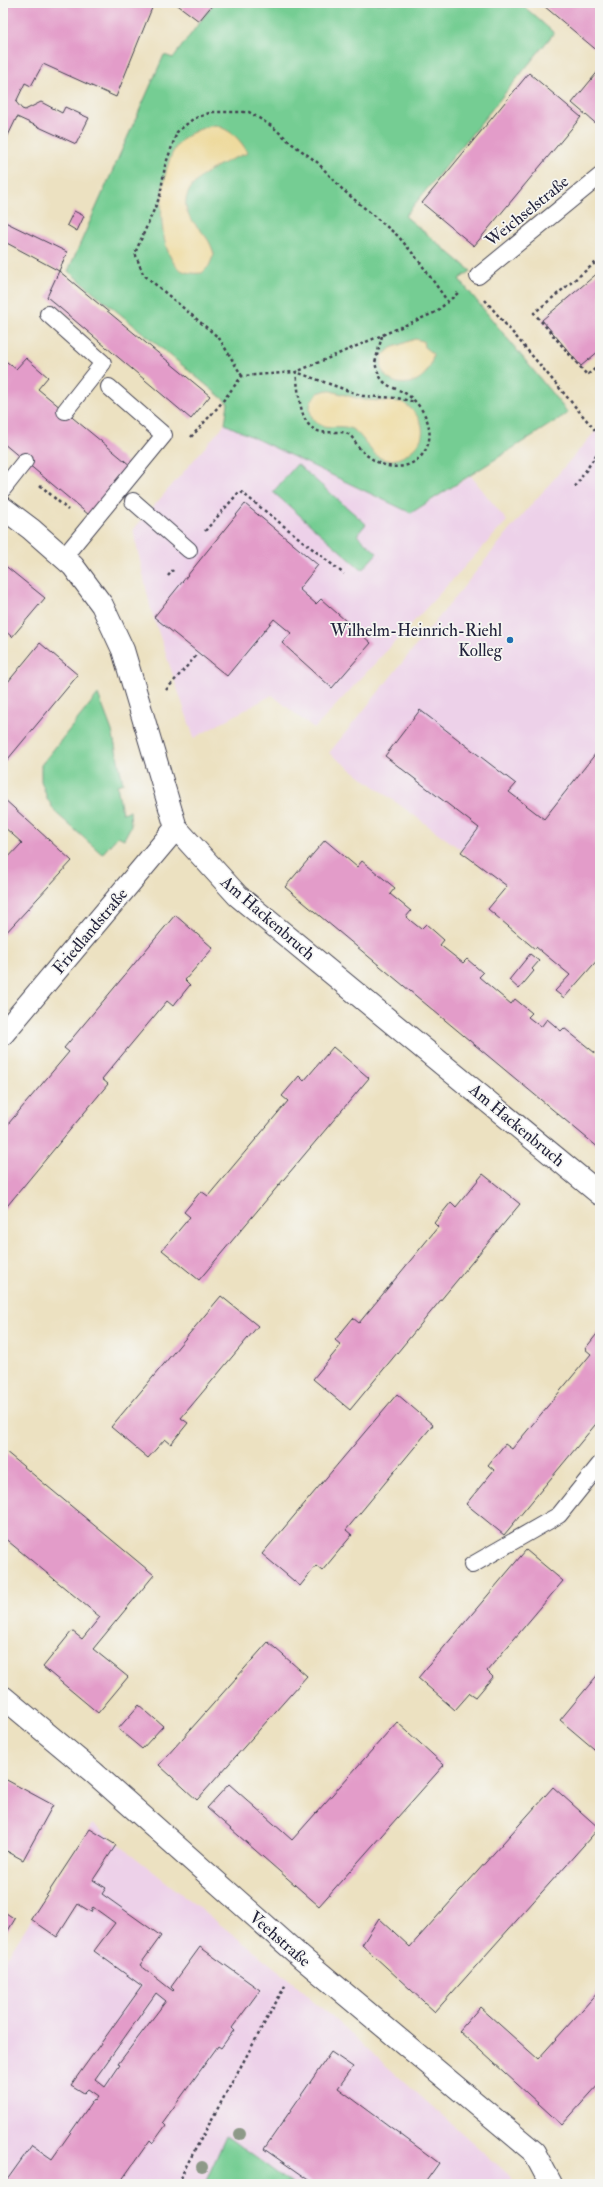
<svg xmlns="http://www.w3.org/2000/svg" width="603" height="2187" font-family="'IM FELL Double Pica',serif">
	<style>
		.built { fill: #edd1e9 }
		.green { fill: #75cd93; stroke: #4c7867 }
		.sand { fill: #eeda9e; stroke: #887e6c }
		.building { fill: #e39cc9; fill-rule: evenodd }
		.lines { fill: none; stroke-linecap: round; stroke-linejoin: round }
		.service-casing { stroke: #403f4f; stroke-width: 18 }
		.minor-casing { stroke: #403f4f; stroke-width: 24 }
		.path { stroke: #403f4f; stroke-width: 2.5; stroke-dasharray: 3 3; stroke-linecap: butt }
		.service { stroke: #fff; stroke-width: 16 }
		.minor { stroke: #fff; stroke-width: 22 }
		.tree { fill: #8d9988 }
		.poi-dot { fill: #1f6fb2; stroke: #f6f6f2; stroke-width: 1.5 }
		.labels { text-anchor: middle; dominant-baseline: central; stroke-width: 3.5; stroke-linejoin: round; paint-order: stroke }
		.street-label { font-size: 17px; fill: #22223b; stroke: #f6f6f2 }
		.poi-label { font-size: 17px; fill: #22223b; stroke: #f6f6f2; text-anchor: end }
	</style>
	<rect width="100%" height="100%" fill="#f6f6f2"/>
	<filter id="ink" filterUnits="userSpaceOnUse"><feTurbulence type="fractalNoise" baseFrequency=".025" numOctaves="2"/><feDisplacementMap in="SourceGraphic" scale="8" xChannelSelector="R" yChannelSelector="G"/><feConvolveMatrix kernelMatrix="1 2 1 2 8 2 1 2 1" color-interpolation-filters="sRGB"/></filter>
	<filter id="wash" filterUnits="userSpaceOnUse"><feTurbulence type="fractalNoise" baseFrequency=".012" numOctaves="4" result="noise"/><feDisplacementMap in="SourceGraphic" scale="16" xChannelSelector="R" yChannelSelector="G"/><feGaussianBlur stdDeviation="0.9" result="paint"/><feColorMatrix in="noise" values="0 0 0 0 0 0 0 0 0 0 0 0 0 0 0 0 0 1.4 0 .05"/><feComposite in="paint" operator="in"/></filter>
	<g filter="url(#wash)">
		<rect width="100%" height="100%" fill="#ece1c1"/>
		<path class="built" d="M225,424L411,513L471,476L507,521L314,729L272,695L194,738L151,610L133,530Z
			M600,426V952L329,753L512,527Z
			M93,1824L289,1979L508,2174L514,2184H3V1963Z"/>
		<path class="green" d="M214,3H520L554,33L405,216L471,271L459,279L568,413L411,513L225,424L228,403L68,271L164,55L173,58Z
			M297,464L366,524L357,535L377,553L362,570L273,492Z
			M98,694L112,731L123,783L117,785L122,813L130,811L131,826L124,839L118,836L102,854L55,812L47,798L41,781V765Z
			M226,2136L292,2184H213L206,2181Z"/>
		<path class="sand" d="M215,125C232,131 239,138 248,153C224,161 172,184 189,216C193,223 201,230 206,237C210,242 212,248 214,254L209,266L202,273C193,274 182,273 176,266C155,240 159,177 174,150C182,135 200,128 215,125Z
			M415,339L423,341L424,347L433,354C429,395 374,391 382,356L391,348Z
			M327,390L364,400L402,402C421,414 432,435 411,451C406,455 400,459 392,460C373,462 368,441 355,431C344,422 328,431 317,423C310,417 309,409 311,401L318,393Z"/>
		<g id="blocks">
			<path class="building" d="M3,3H154L116,97L43,64L31,86L25,83L16,102L22,109L25,110L41,102L62,113L65,107L89,118L76,144L17,117L3,146Z
				M175,3H214L199,21Z
				M540,3H600V53L544,6Z
				M600,69V127L572,103Z
				M529,73L581,117L474,246L422,203Z
				M74,211L84,216L77,231L67,225Z
				M3,221L67,252L59,271L210,396L191,419L47,297L59,271L3,241Z
				M600,271V350L581,366L542,320Z
				M26,358L48,377L38,389L131,466L89,515L3,443V359L16,369Z
				M245,504L318,565L299,589L316,604L321,599L371,643L332,688L282,643L291,633L274,619L227,676L154,617Z
				M3,564L45,598L12,637L3,629Z
				M40,643L78,675L3,765V688Z
				M420,710L516,784L509,792L544,819L600,748V957L564,998L555,991L570,975L536,947L535,949L488,909L507,886L461,852L479,828L385,756Z
				M3,798L72,861L3,936V863L22,843L3,826Z
				M325,840L357,867L362,861L395,888L390,894L411,911L406,917L421,929L426,924L444,940L440,945L463,963L467,959L483,973L479,977L511,1004L515,999L532,1013L528,1017L541,1027L547,1019L561,1031L564,1028L600,1057V1149L285,887Z
				M175,915L213,948L185,980L190,985L173,1006L167,1001L102,1079L108,1084L3,1211V1130L69,1052L64,1048Z
				M530,954L539,961L532,969L534,971L519,989L509,980Z
				M333,1047L369,1078L199,1280L162,1250L190,1217L184,1212L201,1191L208,1196L288,1101L282,1096L299,1076L304,1081Z
				M483,1174L520,1204L350,1410L313,1379L341,1345L335,1340L353,1318L359,1323L438,1227L434,1223L451,1202L456,1207Z
				M221,1296L258,1326L181,1418L188,1423L171,1444L165,1439L148,1458L111,1427Z
				M600,1330V1419L504,1535L466,1504L494,1470L488,1465L505,1444L512,1449L591,1354L585,1349Z
				M397,1394L433,1425L346,1530L352,1535L322,1571L316,1566L300,1586L262,1554Z
				M5,1451L154,1575L93,1649L128,1677L98,1713L43,1667L72,1631L82,1639L100,1617L3,1537V1454Z
				M526,1550L563,1581L487,1671L493,1677L476,1697L470,1693L455,1710L418,1678Z
				M268,1642L307,1676L197,1800L159,1765Z
				M600,1672V1754L560,1720Z
				M139,1705L163,1726L142,1749L118,1729Z
				M397,1722L444,1765L319,1906L207,1808L229,1784L292,1840Z
				M3,1778L53,1805L23,1860L3,1849Z
				M553,1787L599,1828L435,2012L362,1945L379,1918L410,1947Z
				M90,1829L116,1845L93,1880L106,1888L102,1894L161,1936L140,1965L173,1991L174,1990L171,1987L200,1947L260,1990L232,2028L234,2030L221,2048L218,2046L163,2122L166,2125L153,2143L150,2140L121,2181L117,2184H4L32,2145L52,2159L94,2099L95,2100L98,2096L88,2089L84,2093L71,2085L142,1986L94,1951L115,1923L93,1907L91,1912L78,1904L57,1937L31,1919ZM156,1993L166,2001L118,2064L120,2065L105,2087L95,2079Z
				M3,1911L15,1919L3,1939Z
				M600,1990V2083L562,2125L459,2031L480,2007L538,2059Z
				M331,2052L353,2067L338,2088L439,2163L424,2184H314L264,2149Z"/>
		</g>
	</g>
	<g filter="url(#ink)">
		<use href="#blocks" fill-opacity="0" stroke="#403f4f" stroke-width="1"/>
		<g class="lines">
			<defs>
				<path id="service" d="M478,276L600,176
					M48,314L103,363L65,411
					M3,489L25,461
					M133,501L189,550
					M63,558L164,435L109,387
					M472,1565L559,1515L600,1464"/>
				<path id="minor" d="M3,508L31,529L73,566L102,605L123,650L176,828L238,896L600,1194
					M3,1034L176,828
					M3,1697L93,1772L302,1958L534,2152L551,2184"/>
			</defs>
			<use href="#service" class="service-casing"/>
			<use href="#minor" class="minor-casing"/>
			<path class="path" d="M600,259L534,313L587,375L600,365
				M485,300L600,436
				M382,336L375,363C377,370 379,377 384,382C389,387 397,389 403,392C415,398 427,414 429,428C433,452 413,471 388,466C379,464 368,457 362,451C356,446 354,436 346,433C333,429 321,438 309,425C299,415 298,385 296,372L363,396L397,398L415,402
				M242,376L219,338L143,274L135,253L160,196L165,166L177,132L193,119L212,112H249L273,127L291,143L317,162L343,190L398,236L419,261L448,302
				M191,437L219,406L242,376L296,372L436,312L459,292
				M40,485L68,510
				M575,487L600,449
				M205,531L240,491L344,574
				M168,576L173,570
				M166,690L196,656
				M179,2184L184,2170L286,1984"/>
			<use href="#service" class="service"/>
			<use href="#minor" class="minor"/>
		</g>
		<g class="tree">
			<circle cx="240" cy="2134" r="6"/>
			<circle cx="202" cy="2167" r="6"/>
		</g>
	</g>
	<circle class="poi-dot" cx="510" cy="640" r="4"/>
	<g class="labels">
		<g class="street-label">
			<text transform="translate(527 211) rotate(-39)">Weichselstraße</text>
			<text transform="translate(268 918) rotate(41)">Am Hackenbruch</text>
			<text transform="translate(90 931) rotate(-50)">Friedlandstraße</text>
			<text transform="translate(517 1125) rotate(40)">Am Hackenbruch</text>
			<text transform="translate(280 1939) rotate(41)">Veehstraße</text>
		</g>
		<g class="poi-label">
			<text x="502" y="630">Wilhelm-Heinrich-Riehl<tspan x="502" dy="20">Kolleg</tspan></text>
		</g>
	</g>
	<rect width="603" height="2187" fill="none" stroke="#f6f6f2" stroke-width="16"/>
</svg>
